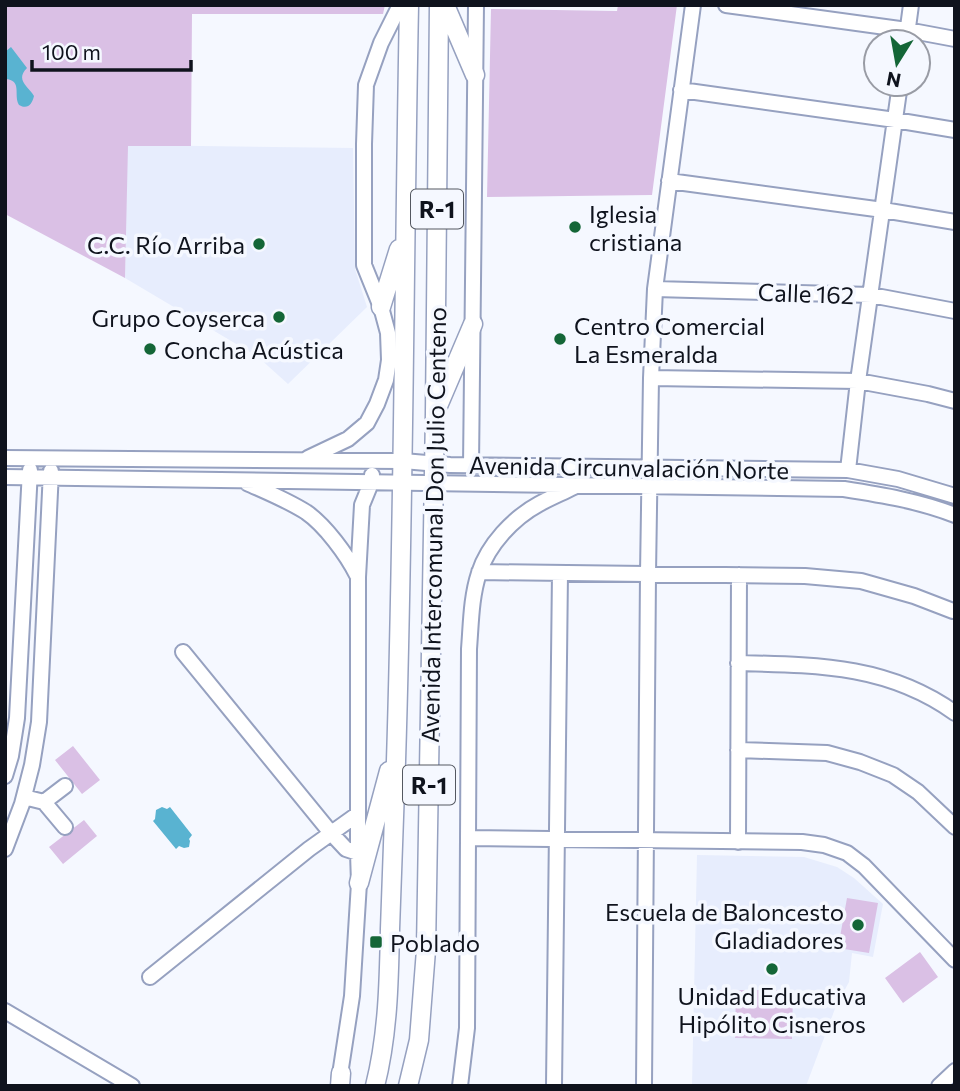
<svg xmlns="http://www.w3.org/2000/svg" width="960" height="1091" font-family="Commissioner,sans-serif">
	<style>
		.built { fill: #e7edfd }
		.green { fill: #dac0e5 }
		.water { fill: #59b3d1 }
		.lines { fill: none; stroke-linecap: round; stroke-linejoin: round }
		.minor-casing { stroke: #96a1c0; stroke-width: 18 }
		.major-casing { stroke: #96a1c0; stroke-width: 21 }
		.minor { stroke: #fff; stroke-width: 14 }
		.major { stroke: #fff; stroke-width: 18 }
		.poi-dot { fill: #146637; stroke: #f5f8ff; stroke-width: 2.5 }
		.labels { text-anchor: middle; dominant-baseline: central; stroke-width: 7; stroke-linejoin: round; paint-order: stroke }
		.shield { fill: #f5f8ff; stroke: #545861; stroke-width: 2 }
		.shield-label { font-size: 23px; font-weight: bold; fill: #0f131d }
		.poi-label { font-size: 24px; fill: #0f131d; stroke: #f5f8ff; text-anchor: start }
		.street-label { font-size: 24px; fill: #0f131d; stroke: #f5f8ff }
	</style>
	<rect width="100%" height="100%" fill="#f5f8ff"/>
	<path class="built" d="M127,145L353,148L355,269L367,307L288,384L258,357L125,278Z
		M697,855L804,857L837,867L854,878L883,904L873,957L852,953L849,982L836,1006L806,1086H692Z"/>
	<path class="green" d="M5,5H385L383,14H192L191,146H128L125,278L5,214Z
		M618,5H677L652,195L487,197L491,9L617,11Z
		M73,746L100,780L82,794L55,760Z
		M84,820L97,836L63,864L49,847Z
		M847,898L878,903L869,953L838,948Z
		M920,952L938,977L903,1003L885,978Z
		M736,990H793L792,1039L735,1038Z"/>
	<path class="water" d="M11,47L27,68C15,80 28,86 34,96C32,104 28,110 19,105C13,95 23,80 5,79V52Z
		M162,807L167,809L170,807L192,835L189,839L190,841L189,847L184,848L179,846L176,849L153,821L155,819L156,810Z"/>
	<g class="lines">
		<defs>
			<path id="minor" d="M726,5L907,30L955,39
				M906,42L911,5
				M681,90L895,120L955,130
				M669,181L883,210L955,222
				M655,289L871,295L955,311
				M651,378L858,381L928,394L955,401
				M5,458L403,461L450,465L848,470L898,479L955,496
				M308,458L348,439L367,423L377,404L386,380L389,360L388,333L381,307L364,265V144L366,85L381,43L400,5
				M471,466L476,5
				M848,470L858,381L900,84
				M5,477L844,489C882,495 919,501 955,515
				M247,483C267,492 287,500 306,512C325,525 347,555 357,575
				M479,572L805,576L861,581L914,596L953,611
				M183,652L331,833L346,849L358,853
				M738,663C817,665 888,665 955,713
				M738,750L827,753L860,762L893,775L918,792L955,827
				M5,776L11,756L17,718L30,470
				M24,797L44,802L65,827
				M44,802L65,786
				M468,838L802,842L824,845L847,853L864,866L955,960
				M738,842L739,575
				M5,849L22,804L32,765L39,722L51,471
				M150,977L309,849L358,814
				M5,1011L132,1086
				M339,1081L352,996L359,883L358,853V577L362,505L371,483L372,475
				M460,1086L467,1028L469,649C471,624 471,597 479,573C488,545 513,518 539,504C550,498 562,493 574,487
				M554,1086L560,573
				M644,1086L648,574L651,378L655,289L693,5
				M939,1086L955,1071"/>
			<path id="major" d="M445,5L475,75
				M381,307L399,249
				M438,406L473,324
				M359,883L389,771
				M340,1086L341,1073
				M375,1086C388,1035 389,981 390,929C392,873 394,817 396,761C404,509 404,257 409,5
				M408,1086L419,1040L426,950L435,413L439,5"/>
		</defs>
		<use href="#minor" class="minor-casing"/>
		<use href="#major" class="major-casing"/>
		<use href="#minor" class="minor"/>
		<use href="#major" class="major"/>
	</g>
	<g class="poi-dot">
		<circle cx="575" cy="227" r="7"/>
		<circle cx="259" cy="244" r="7"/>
		<circle cx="279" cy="317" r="7"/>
		<circle cx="560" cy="339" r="7"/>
		<circle cx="150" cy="349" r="7"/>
		<circle cx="858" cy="925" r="7"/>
		<rect x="369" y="935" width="14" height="14" rx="3.5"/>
		<circle cx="772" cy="969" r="7"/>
	</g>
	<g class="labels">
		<g class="shield">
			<rect x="411" y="189.5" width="52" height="39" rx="5"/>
			<rect x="403" y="765.5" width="52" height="39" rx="5"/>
		</g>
		<g class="shield-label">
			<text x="437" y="209">R-1</text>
			<text x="429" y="785">R-1</text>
		</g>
		<g class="poi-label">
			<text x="589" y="213">Iglesia<tspan x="589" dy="28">cristiana</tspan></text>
			<text x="245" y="244" text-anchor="end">C.C. Río Arriba</text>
			<text x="265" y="317" text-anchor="end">Grupo Coyserca</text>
			<text x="574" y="325">Centro Comercial<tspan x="574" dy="28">La Esmeralda</tspan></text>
			<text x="164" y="349">Concha Acústica</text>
			<text x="844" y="911" text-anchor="end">Escuela de Baloncesto<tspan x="844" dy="28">Gladiadores</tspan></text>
			<text x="390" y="942">Poblado</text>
			<text x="772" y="995" text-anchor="middle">Unidad Educativa<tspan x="772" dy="28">Hipólito Cisneros</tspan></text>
		</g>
		<g class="street-label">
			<text transform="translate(806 293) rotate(2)">Calle 162</text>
			<text transform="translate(629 467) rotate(1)">Avenida Circunvalación Norte</text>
			<text transform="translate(433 525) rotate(-89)">Avenida Intercomunal Don Julio Centeno</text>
		</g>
	</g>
	<rect width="960" height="1091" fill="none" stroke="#0f131d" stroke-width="14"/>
	<g transform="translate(897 63) rotate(191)"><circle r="33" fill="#f5f8ff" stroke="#999ca5" stroke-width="2"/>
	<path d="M0-5L12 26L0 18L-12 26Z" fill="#146637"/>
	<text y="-10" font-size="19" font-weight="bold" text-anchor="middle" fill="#0f131d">N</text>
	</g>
	<path d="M32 60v10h159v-10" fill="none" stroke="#0f131d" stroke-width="3.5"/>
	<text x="42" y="60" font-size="21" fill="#0f131d" stroke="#f5f8ff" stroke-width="5" paint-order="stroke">100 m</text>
</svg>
